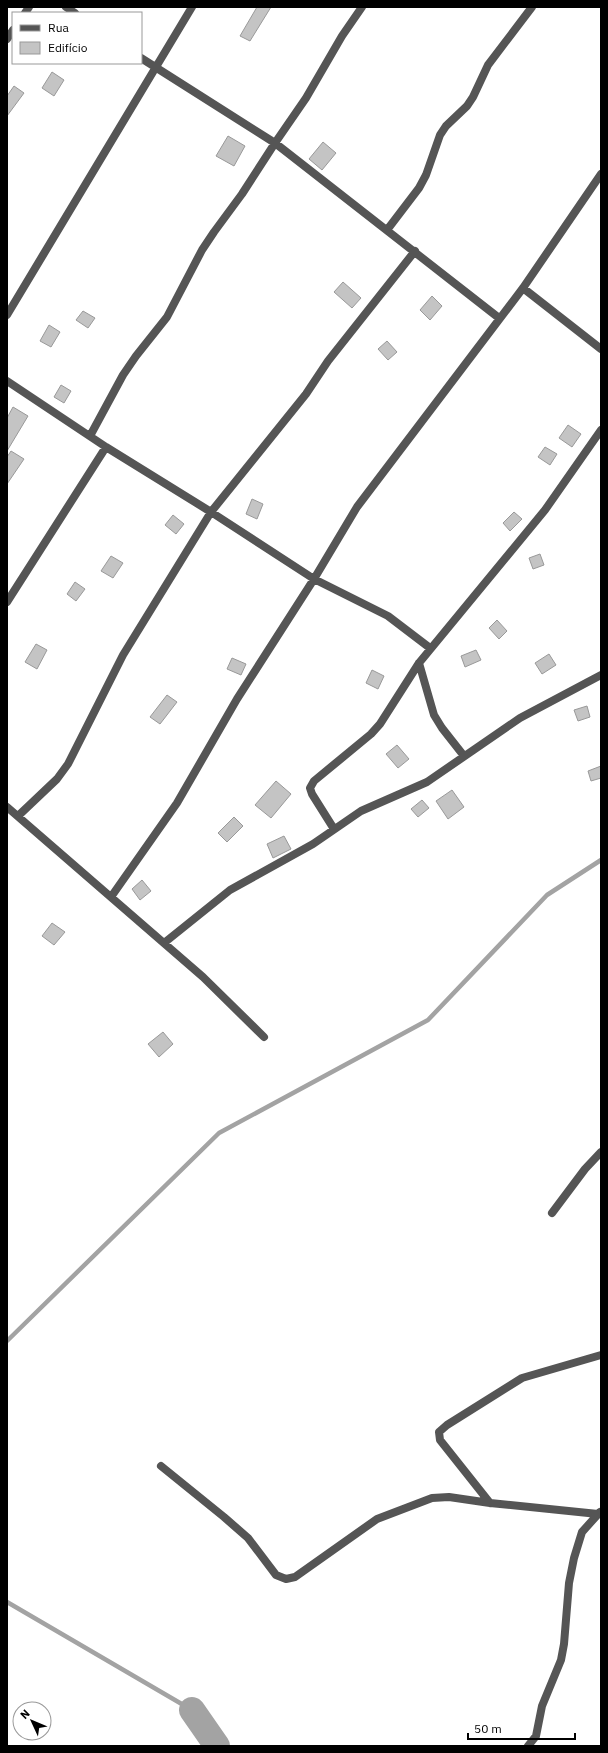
<svg xmlns="http://www.w3.org/2000/svg" width="608" height="1753" font-family="'IBM Plex Sans',sans-serif">
	<style>
		.lines { fill: none; stroke-linecap: round; stroke-linejoin: round }
		.stream { stroke: #a3a3a3; stroke-width: 4.5 }
		.river { stroke: #a3a3a3; stroke-width: 26 }
		.building { fill: #c4c4c4; stroke: #999 }
		.street { stroke: #555; stroke-width: 8 }
	</style>
	<rect width="100%" height="100%" fill="#fff"/>
	<g class="lines">
		<path class="stream" d="M7,1341L219,1133L428,1020L547,895L601,860
			M7,1602L192,1710"/>
		<path class="river" d="M192,1710L217,1746"/>
	</g>
	<path class="building" d="M257,7H271L250,41L240,36Z
		M52,72L64,80L54,96L42,88Z
		M14,86L24,93L7,116V96Z
		M228,136L245,146L234,166L216,156Z
		M323,142L336,153L322,170L309,159Z
		M343,282L361,298L352,308L334,292Z
		M432,296L442,306L430,320L420,310Z
		M83,311L95,318L88,328L76,320Z
		M49,325L60,332L51,347L40,341Z
		M387,341L397,352L388,360L378,349Z
		M61,385L71,391L64,403L54,397Z
		M13,407L28,416L7,451V418Z
		M568,425L581,434L572,447L559,438Z
		M545,447L557,454L550,465L538,457Z
		M11,451L24,459L7,484V457Z
		M252,499L263,504L257,519L246,514Z
		M514,512L522,519L510,531L503,523Z
		M173,515L184,524L176,534L165,525Z
		M540,554L544,565L533,569L529,558Z
		M111,556L123,563L113,578L101,571Z
		M75,582L85,589L76,601L67,594Z
		M497,620L507,631L499,639L489,628Z
		M36,644L47,650L37,669L25,662Z
		M476,650L481,660L465,667L461,656Z
		M549,654L556,665L542,674L535,663Z
		M232,658L246,664L241,675L227,669Z
		M372,670L384,676L378,689L366,683Z
		M167,695L177,702L160,724L150,717Z
		M587,706L590,717L578,721L574,710Z
		M397,745L409,759L398,768L386,754Z
		M601,766V778L591,781L588,771Z
		M276,781L291,794L271,818L255,805Z
		M452,790L464,807L448,819L436,801Z
		M422,800L429,808L418,817L411,809Z
		M234,817L243,826L227,842L218,833Z
		M284,836L291,849L273,858L267,844Z
		M142,880L151,891L140,900L132,889Z
		M52,923L65,932L54,945L42,936Z
		M163,1032L173,1044L159,1057L148,1044Z"/>
	<g class="lines">
		<path class="street" d="M66,7L75,13
			M25,13L29,7
			M7,39L13,30
			M141,58L275,143L499,318
			M387,230L419,188L426,175L440,135L446,126L467,106L473,97L488,65L532,7
			M523,288L601,349
			M7,315L192,7
			M7,381L106,447L211,512L314,579L388,616L430,648
			M90,436L123,375L136,356L167,317L202,250L214,232L242,194L275,143L306,98L342,36L362,7
			M7,602L106,447
			M419,663L434,715L442,728L464,756
			M7,807L203,977L264,1037
			M18,816L57,779L68,764L123,655L211,512L306,394L328,361L415,251
			M334,829L312,794L310,788L314,781L371,734L380,724L419,663L545,510L601,430
			M111,897L177,803L237,699L314,579L357,507L523,288L601,174
			M164,943L230,890L313,844L361,811L427,782L520,718L601,675
			M552,1213L585,1169L601,1152
			M161,1466L224,1517L248,1538L276,1575L286,1579L295,1577L377,1519L432,1498L449,1497L490,1503L598,1514
			M490,1503L440,1440L439,1432L447,1425L522,1378L601,1355
			M528,1746L536,1736L542,1706L561,1660L564,1644L569,1583L574,1558L582,1532L600,1512"/>
	</g>
	<rect width="608" height="1753" fill="none" stroke="#000000" stroke-width="16"/>
	<rect x="12" y="12" width="130" height="52" fill="#ffffff" stroke="#999999"/>
	<rect x="20" y="25" width="20" height="6" fill="#555555" stroke="#999999"/>
	<text x="48" y="32" font-size="12" fill="#000000">Rua</text>
	<rect x="20" y="42" width="20" height="12" fill="#c4c4c4" stroke="#999999"/>
	<text x="48" y="52" font-size="12" fill="#000000">Edifício</text>
	<g transform="translate(32 1721) rotate(314)"><circle r="19" fill="#ffffff" stroke="#999999"/>
	<path d="M0-3L7 15L0 10L-7 15Z" fill="#000000"/>
	<text y="-6" font-size="11" font-weight="bold" text-anchor="middle" fill="#000000">N</text>
	</g>
	<path d="M468 1733v6h107v-6" fill="none" stroke="#000000" stroke-width="2"/>
	<text x="474" y="1733" font-size="12" fill="#000000" stroke="#ffffff" stroke-width="3" paint-order="stroke">50 m</text>
</svg>
